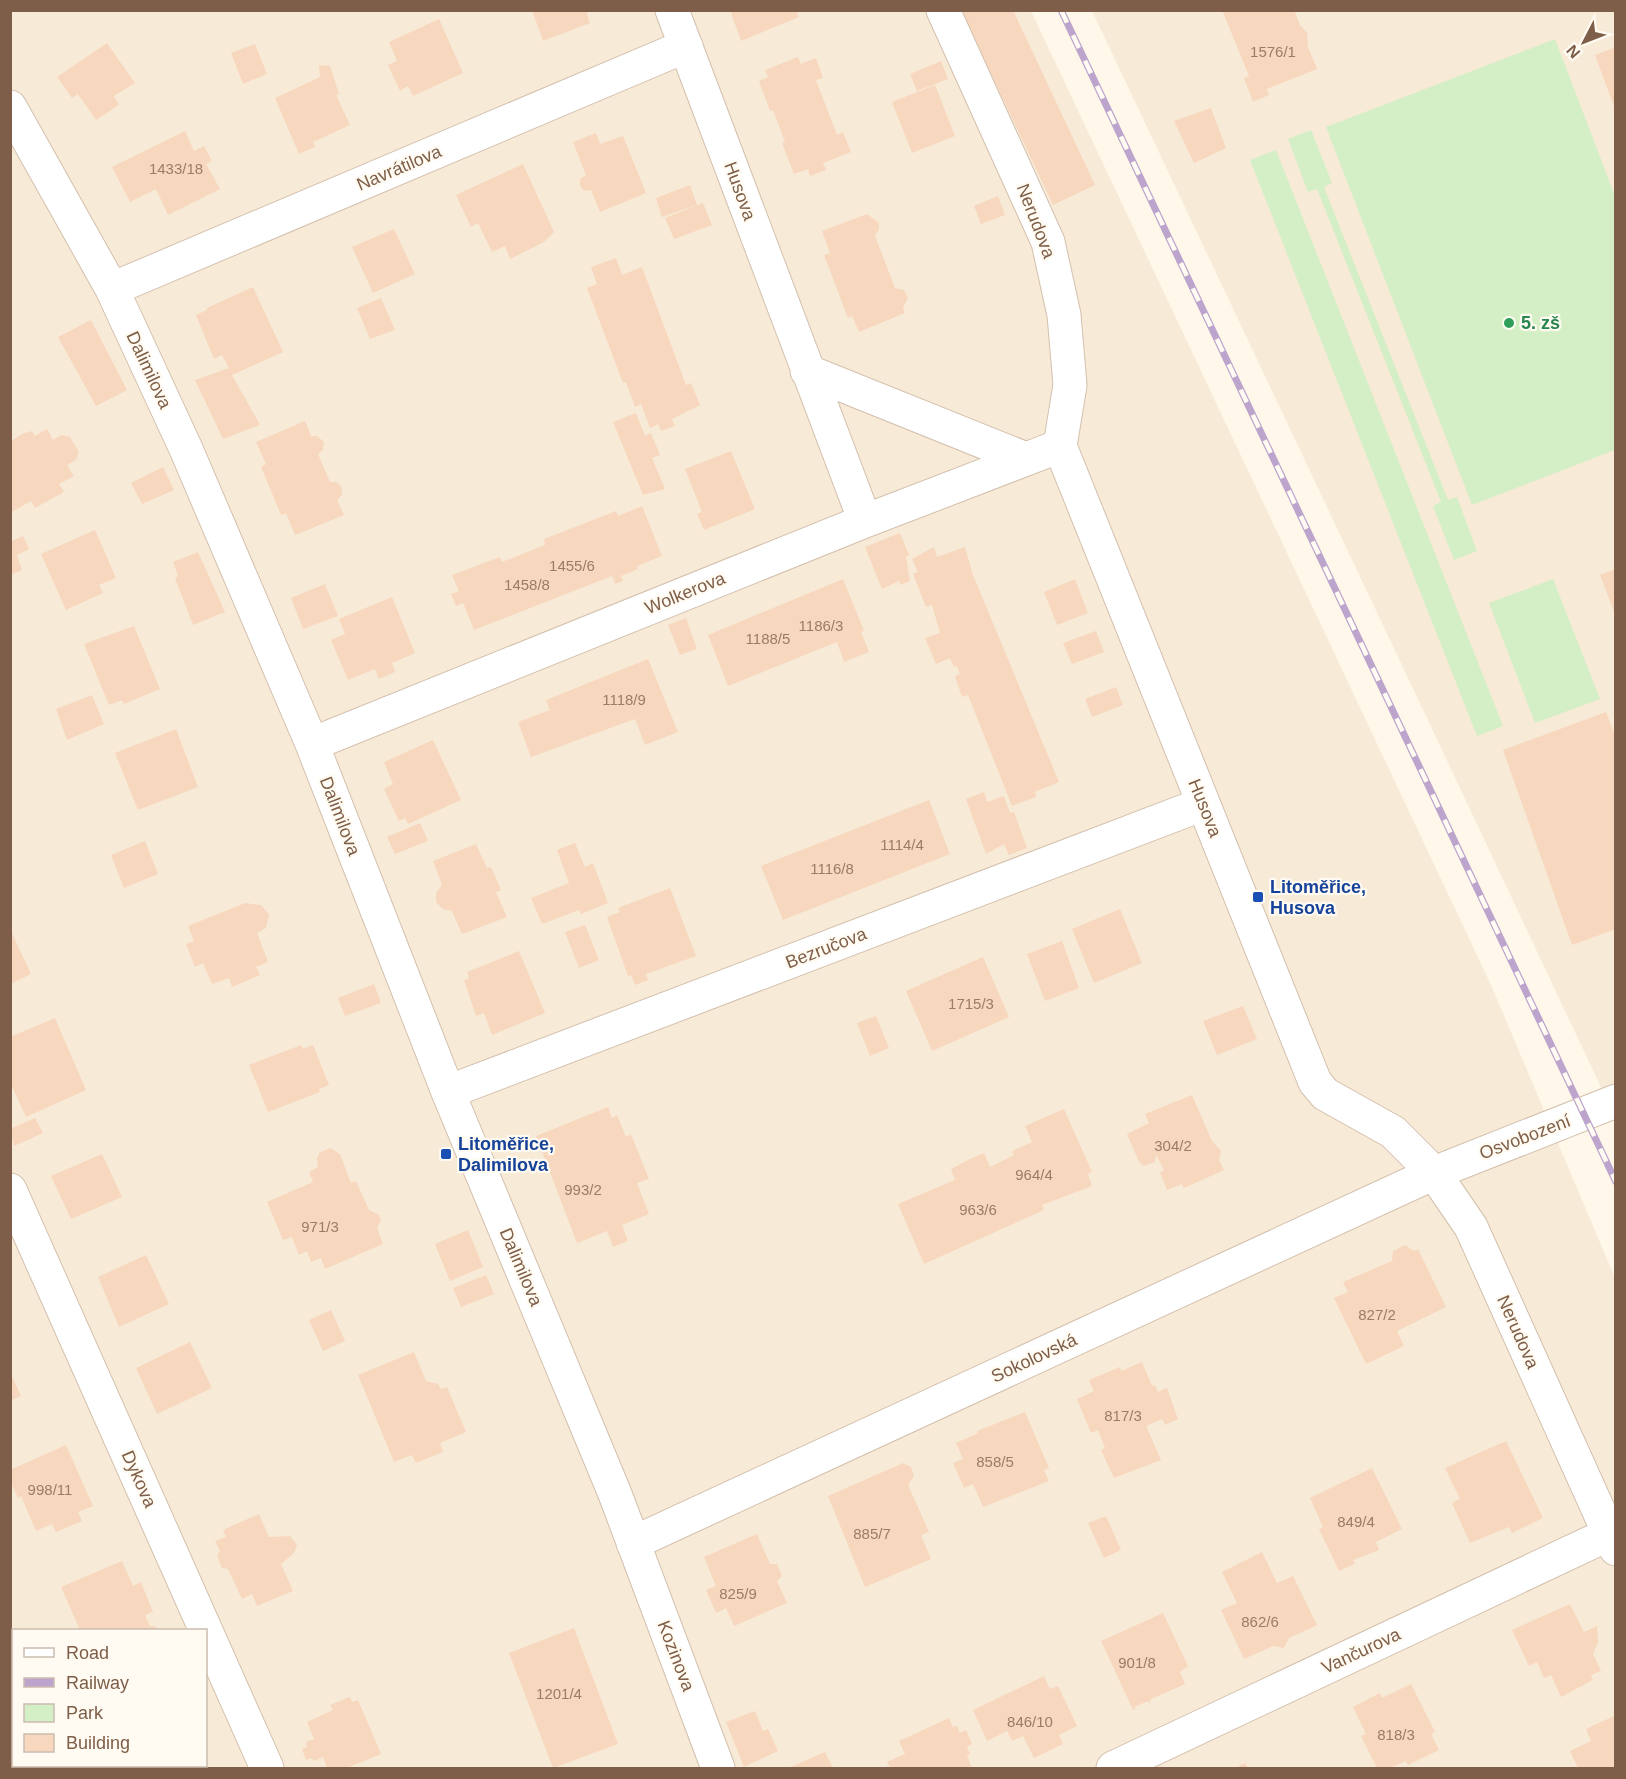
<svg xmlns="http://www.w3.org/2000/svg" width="1626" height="1779" font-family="Arial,sans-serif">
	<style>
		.residential { fill: #f7ead7; fill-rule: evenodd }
		.green { fill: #d4efc5 }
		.building { fill: #f7d8be }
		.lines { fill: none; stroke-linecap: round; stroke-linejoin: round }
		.minor-casing { stroke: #d3c0ad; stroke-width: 35 }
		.minor { stroke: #fff; stroke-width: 33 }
		.rail-casing { stroke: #bca4cc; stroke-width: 7 }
		.rail { stroke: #fffbf2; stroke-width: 4.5; stroke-dasharray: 14; stroke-linecap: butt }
		.leisure-dot { fill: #2e9e5b; stroke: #fffbf2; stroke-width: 2 }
		.transit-dot { fill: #1a4fb4; stroke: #fffbf2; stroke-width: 2 }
		.labels { text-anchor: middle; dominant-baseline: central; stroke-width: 4.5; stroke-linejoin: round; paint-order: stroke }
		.number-label { font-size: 15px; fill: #9c7c66 }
		.street-label { font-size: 18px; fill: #7e5e48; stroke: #fffbf2 }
		.leisure-label { font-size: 18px; font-weight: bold; fill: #27864d; stroke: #fffbf2; text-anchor: start }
		.transit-label { font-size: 18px; font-weight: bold; fill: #164399; stroke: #fffbf2; text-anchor: start }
	</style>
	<rect width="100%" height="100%" fill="#fff8ea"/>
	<path class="residential" d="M11,11H1031L1491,985L1615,1278V1768H11ZM14,1630H206V1766H14Z
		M1092,11H1615V1117L1434,733Z"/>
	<path class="green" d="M1555,39L1615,196V450L1472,505L1326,127Z
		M1311,130L1332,183L1324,187L1448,500L1457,497L1477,551L1454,560L1433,506L1441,502L1317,189L1308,192L1288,139Z
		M1276,150L1503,726L1477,736L1250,160Z
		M1553,579L1600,699L1535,723L1489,603Z"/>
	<path class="building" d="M532,10H586L590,23L543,41Z
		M730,10H796L799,17L741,41Z
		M961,10H1013L1095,185L1053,205Z
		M1222,10H1294L1300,25L1307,33L1308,47L1317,69L1267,89L1269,95L1253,102L1244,78L1249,76Z
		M439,19L463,73L413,96L408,86L400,91L388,65L397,61L389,42Z
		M107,43L135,83L114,96L119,105L96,120L78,94L72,98L57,77Z
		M255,44L267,74L243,84L231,53Z
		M1616,47V109H1615L1595,55Z
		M798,57L801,64L816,58L823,78L816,80L837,135L843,132L851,152L823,163L826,170L810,176L808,169L794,174L782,143L785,142L773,110L770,111L759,81L768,77L765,70Z
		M941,61L948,79L917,91L910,74Z
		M319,65L330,66L339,94L336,95L350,125L313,142L315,147L299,154L275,98L320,77Z
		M935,85L955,136L912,153L892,102Z
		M1211,108L1226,148L1194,163L1174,121Z
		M185,131L194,151L204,146L212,161L206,164L220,189L168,215L156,189L130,202L112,167Z
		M596,133L600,144L623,136L646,193L600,212L591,190L584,191L580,186V179L586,175L573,142Z
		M523,164L554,232L544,242L510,259L505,246L492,252L478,223L471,227L456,195Z
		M690,185L697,205L662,217L656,198Z
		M998,196L1005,215L981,224L974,206Z
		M703,203L712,225L674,239L665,218Z
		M867,214L879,223V229L875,236L895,288L904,290L908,298L903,307L905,313L859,332L852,316L848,318L824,255L830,253L822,231Z
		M394,229L415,274L373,293L352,247Z
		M616,258L622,275L642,267L686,385L691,383L700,405L672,419L675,426L661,431L658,424L650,428L641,404L635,407L626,382L623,383L587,288L597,284L591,267Z
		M253,287L283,352L232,375L260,425L223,439L195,380L229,368L222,355L214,359L196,315L207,310V308Z
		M381,298L395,330L370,339L357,308Z
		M91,320L127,390L96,406L58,337Z
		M636,413L645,436L651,433L660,455L652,458L665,489L643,495L613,422Z
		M305,421L311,436H317L324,442L323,450L318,454L330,482H336L342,487V495L337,500L344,515L295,535L286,513L281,515L261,467L266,464L256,442Z
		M47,429L53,440L62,435L70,437L79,452L76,460L67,465L74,476L59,484L64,492L35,508L31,501L12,512L10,442L22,434L32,431L35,436Z
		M731,451L755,509L704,530L697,514L702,512L685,469Z
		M163,467L174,490L142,504L131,483Z
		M642,506L662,556L637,566L638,569L621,576L623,581L615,584L612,576L474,630L463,603L456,606L451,594L459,591L452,575L500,557L502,562L545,545L544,539L616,511L618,516Z
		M95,530L116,578L99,585L103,593L66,610L41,554Z
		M900,533L909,555L906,557L910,581L900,585L899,581L882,589L865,547Z
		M23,536L29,549L17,555L22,570L10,575V542Z
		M934,547L937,557L965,547L973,575L1059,782L1035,792L1036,797L1012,806L968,695L962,697L955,676L960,674L957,666L954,667L950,658L936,664L925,638L940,633L932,605L926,607L913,574L918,572L912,559Z
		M198,552L225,612L193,625L175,578L178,576L173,562Z
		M1616,569V614H1615L1600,575Z
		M843,579L864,631L861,632L869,652L844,662L837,642L728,686L708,635Z
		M1075,579L1088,613L1057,625L1044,592Z
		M325,584L338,616L303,629L291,598Z
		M392,597L415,653L392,663L395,672L379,679L375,669L348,680L331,640L345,634L339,619Z
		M686,618L697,649L680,655L668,625Z
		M134,626L160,689L124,704L122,700L109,705L84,644Z
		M1096,631L1104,652L1072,664L1063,643Z
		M648,659L678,732L645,745L635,719L531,757L518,722L550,710L546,700Z
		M1116,687L1123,705L1092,717L1085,699Z
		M92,695L104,724L67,740L56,709Z
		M1606,712L1616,738V929L1572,945L1503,750Z
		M176,729L198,787L138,810L115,753Z
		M433,740L461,800L408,824L405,818L399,821L384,789L393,784L384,762Z
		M984,792L987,802L1004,796L1010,813L1014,812L1027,848L1009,855L1004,844L986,854L966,799Z
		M929,800L950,854L783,920L761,866Z
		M420,823L428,841L395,854L387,837Z
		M145,841L158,874L124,888L111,855Z
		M575,843L585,867L593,863L608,903L581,914L579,910L542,924L531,898L569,883L557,850Z
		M476,844L487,868L491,867L501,890L496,892L507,917L462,934L452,911L443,909L436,902V893L442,885L433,861Z
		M670,888L696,956L646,974L648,980L635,985L631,975L628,976L607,917L620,912L618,908Z
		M245,903L261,905L269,915L266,928L257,933L268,962L256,967L260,975L232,987L229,978L212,984L203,963L195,967L186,944L194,941L188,926Z
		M1120,909L1142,963L1094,983L1072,929Z
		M585,925L599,960L579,968L565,932Z
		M10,929L31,974L10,984Z
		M1062,941L1079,988L1045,1001L1027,954Z
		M519,951L545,1013L492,1035L484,1013L476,1016L464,980L469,978L467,972Z
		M983,957L1009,1017L932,1051L906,991Z
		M374,984L381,1003L345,1016L338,998Z
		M1243,1006L1257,1039L1217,1055L1203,1021Z
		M876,1016L889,1048L870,1056L857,1023Z
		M55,1018L86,1090L26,1117L10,1082V1037Z
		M301,1045L303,1049L313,1045L329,1085L319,1089L320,1092L268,1112L249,1065Z
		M1192,1095L1212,1141L1221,1151L1219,1160L1224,1170L1184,1188L1182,1184L1167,1190L1160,1172L1164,1170L1156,1155L1155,1162L1144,1166L1139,1162L1127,1134L1149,1123L1145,1114Z
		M608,1107L612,1118L617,1115L626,1137L631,1134L649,1179L637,1183L649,1214L622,1225L628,1241L613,1247L607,1231L577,1243L536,1136Z
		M1064,1109L1092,1172L1088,1174L1092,1186L1042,1205L1044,1210L924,1264L898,1204L955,1180L951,1169L970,1159L984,1153L990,1167L1014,1155L1012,1151L1032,1142L1025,1126Z
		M35,1118L43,1133L14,1146L10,1129Z
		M330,1148L340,1154L351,1183L356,1181L369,1210L379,1215L381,1221L377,1228L383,1244L325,1269L321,1258L311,1262L307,1251L299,1255L292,1237L283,1240L267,1202L313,1182L309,1172L318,1167L317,1159L319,1153Z
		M102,1154L122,1197L71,1219L51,1176Z
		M468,1230L483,1267L450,1281L435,1244Z
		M1405,1245L1414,1251L1418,1249L1446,1307L1397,1331L1404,1346L1366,1364L1334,1298L1348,1292L1343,1282L1392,1261L1393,1251Z
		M146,1255L169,1304L119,1327L98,1277Z
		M486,1275L494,1294L461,1307L453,1288Z
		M331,1310L345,1341L323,1351L309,1320Z
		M190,1342L212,1388L157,1414L136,1368Z
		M414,1352L426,1381L438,1384L441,1389L447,1387L466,1432L440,1443L443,1452L416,1463L412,1455L394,1462L358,1375Z
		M1142,1362L1152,1386L1155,1385L1158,1392L1167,1388L1178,1419L1165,1425L1162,1419L1146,1426L1161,1460L1114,1478L1101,1450L1105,1448L1098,1430L1091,1433L1077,1399L1094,1391L1089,1380L1120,1367L1121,1371Z
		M10,1372L21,1396L10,1401Z
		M1025,1412L1049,1468L1044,1470L1049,1481L983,1507L973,1484L964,1488L953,1463L963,1459L956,1443L978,1433L977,1431Z
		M1506,1441L1543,1518L1512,1533L1509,1527L1470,1543L1452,1503L1460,1499L1445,1468Z
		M66,1445L93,1506L78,1512L82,1521L56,1532L52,1524L36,1531L21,1496L18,1498L10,1480V1470Z
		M903,1463L911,1467L914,1476L908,1485L929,1532L921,1535L931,1559L865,1587L828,1496Z
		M1372,1468L1402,1529L1376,1542L1379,1550L1353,1560L1355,1564L1339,1571L1319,1529L1323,1527L1310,1498Z
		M259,1514L269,1537L290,1536L297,1545L294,1553L281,1564L293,1591L257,1606L252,1594L242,1599L228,1569L222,1568L217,1556L220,1551L215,1541L226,1537L223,1530Z
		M1106,1516L1121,1550L1104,1558L1088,1523Z
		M757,1534L770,1564H777L782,1576L777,1581L787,1603L734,1626L726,1608L716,1613L706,1590L716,1586L704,1557Z
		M1262,1552L1277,1583L1293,1576L1317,1625L1289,1638L1284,1648L1273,1646L1244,1659L1221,1610L1237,1603L1222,1572Z
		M122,1561L133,1586L141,1582L153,1612L145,1615L150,1626H154L159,1630H80L61,1587Z
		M1570,1604L1584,1632L1597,1626L1598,1642L1593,1654L1601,1671L1591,1675L1593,1680L1561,1697L1551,1675L1544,1678L1537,1662L1529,1666L1512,1630Z
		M1163,1613L1188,1666L1180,1672L1185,1684L1151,1699L1149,1704L1148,1701L1134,1707L1136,1709L1133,1710L1101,1641Z
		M574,1628L618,1744L553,1768L509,1653Z
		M1044,1676L1050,1689L1058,1686L1077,1726L1059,1735L1063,1744L1034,1758L1023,1736L1012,1741L1007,1731L987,1741L973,1710Z
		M1411,1684L1435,1732L1431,1734L1439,1750L1408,1765L1406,1761L1390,1768H1377L1361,1736L1366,1734L1353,1707L1380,1693L1382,1698Z
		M350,1697L352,1702L358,1700L381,1754L347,1768H327L323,1757L314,1761L312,1758L306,1760L302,1749L307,1747L306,1742L314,1739L307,1722L333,1710L330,1705Z
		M755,1711L763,1731L768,1729L778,1751L744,1767L726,1722Z
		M1616,1715V1768H1578L1570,1751L1591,1741L1586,1729Z
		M949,1718L953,1727L957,1726L960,1733L966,1730L972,1744L967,1747L970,1754L967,1756L972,1768H890L887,1762L905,1754L899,1741Z
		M825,1752L833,1768H788Z
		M1245,1763L1248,1768H1235Z"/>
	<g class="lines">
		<defs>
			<path id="minor" d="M672,10L865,521
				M943,10L1048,242L1064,315L1070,385L1060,446
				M10,107L112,289L186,449L312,744L448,1092L615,1494L718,1768
				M112,289L686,46
				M807,371L1026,459
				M1060,446L1315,1082L1325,1094L1393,1132L1434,1173L1471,1227L1616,1549
				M312,744L865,521L1060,446
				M448,1092L1203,804
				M10,1190L267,1768
				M633,1543L1434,1173L1616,1101
				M1113,1768L1609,1534"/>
		</defs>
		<use href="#minor" class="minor-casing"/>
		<use href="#minor" class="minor"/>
		<defs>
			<path id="rail" d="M1061,10L1616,1182"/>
		</defs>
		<use href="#rail" class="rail-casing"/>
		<use href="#rail" class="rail"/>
	</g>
	<circle class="leisure-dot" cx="1509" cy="323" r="6"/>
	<g class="transit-dot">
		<rect x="1252" y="891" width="12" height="12" rx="3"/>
		<rect x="440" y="1148" width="12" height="12" rx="3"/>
	</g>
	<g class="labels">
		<g class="number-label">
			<text x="1273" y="51">1576/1</text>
			<text x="176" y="168">1433/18</text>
			<text x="572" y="565">1455/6</text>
			<text x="527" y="584">1458/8</text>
			<text x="821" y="625">1186/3</text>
			<text x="768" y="638">1188/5</text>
			<text x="624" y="699">1118/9</text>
			<text x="902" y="844">1114/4</text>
			<text x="832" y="868">1116/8</text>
			<text x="971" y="1003">1715/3</text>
			<text x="1173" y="1145">304/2</text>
			<text x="1034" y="1174">964/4</text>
			<text x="583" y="1189">993/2</text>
			<text x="978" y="1209">963/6</text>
			<text x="320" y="1226">971/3</text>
			<text x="1377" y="1314">827/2</text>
			<text x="1123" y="1415">817/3</text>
			<text x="995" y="1461">858/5</text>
			<text x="50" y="1489">998/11</text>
			<text x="1356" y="1521">849/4</text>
			<text x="872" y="1533">885/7</text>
			<text x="738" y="1593">825/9</text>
			<text x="1260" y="1621">862/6</text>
			<text x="1137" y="1662">901/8</text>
			<text x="559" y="1693">1201/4</text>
			<text x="1030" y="1721">846/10</text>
			<text x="1396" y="1734">818/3</text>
		</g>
		<g class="street-label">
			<text transform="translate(399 168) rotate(-23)">Navrátilova</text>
			<text transform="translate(740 191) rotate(70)">Husova</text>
			<text transform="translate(1036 221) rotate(69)">Nerudova</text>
			<text transform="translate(149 370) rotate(65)">Dalimilova</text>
			<text transform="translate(685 593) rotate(-22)">Wolkerova</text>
			<text transform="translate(1205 808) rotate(68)">Husova</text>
			<text transform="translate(340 816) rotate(69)">Dalimilova</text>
			<text transform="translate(826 948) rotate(-21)">Bezručova</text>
			<text transform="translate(1525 1137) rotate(-21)">Osvobození</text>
			<text transform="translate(521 1267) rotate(67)">Dalimilova</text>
			<text transform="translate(1518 1332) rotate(66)">Nerudova</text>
			<text transform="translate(1034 1358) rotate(-25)">Sokolovská</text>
			<text transform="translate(139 1479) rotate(66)">Dykova</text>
			<text transform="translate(1361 1651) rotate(-25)">Vančurova</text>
			<text transform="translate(676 1656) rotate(69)">Kozinova</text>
		</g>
		<g class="leisure-label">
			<text x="1521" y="323">5. zš</text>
		</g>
		<g class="transit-label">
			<text x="1270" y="887">Litoměřice,<tspan x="1270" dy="21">Husova</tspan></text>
			<text x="458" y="1144">Litoměřice,<tspan x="458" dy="21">Dalimilova</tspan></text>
		</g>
	</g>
	<rect width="1626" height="1779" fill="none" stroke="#7e5e48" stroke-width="24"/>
	<rect x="12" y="1629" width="195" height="138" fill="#fffbf2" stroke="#cbbcae" stroke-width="1.5"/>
	<rect x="24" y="1648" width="30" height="9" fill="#ffffff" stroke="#cbbcae" stroke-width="1.5"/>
	<text x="66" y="1659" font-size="18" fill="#7e5e48">Road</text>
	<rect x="24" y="1678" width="30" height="9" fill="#bca4cc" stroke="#cbbcae" stroke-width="1.5"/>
	<text x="66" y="1689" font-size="18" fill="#7e5e48">Railway</text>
	<rect x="24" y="1704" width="30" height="18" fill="#d4efc5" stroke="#cbbcae" stroke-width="1.5"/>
	<text x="66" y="1719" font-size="18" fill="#7e5e48">Park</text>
	<rect x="24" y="1734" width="30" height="18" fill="#f7d8be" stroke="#cbbcae" stroke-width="1.5"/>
	<text x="66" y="1749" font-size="18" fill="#7e5e48">Building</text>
	<g transform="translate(1584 42) rotate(228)" stroke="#fffbf2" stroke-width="4.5" paint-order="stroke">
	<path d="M0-4.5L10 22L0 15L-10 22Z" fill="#7e5e48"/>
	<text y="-9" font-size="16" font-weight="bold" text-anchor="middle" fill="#7e5e48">N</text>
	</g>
</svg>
